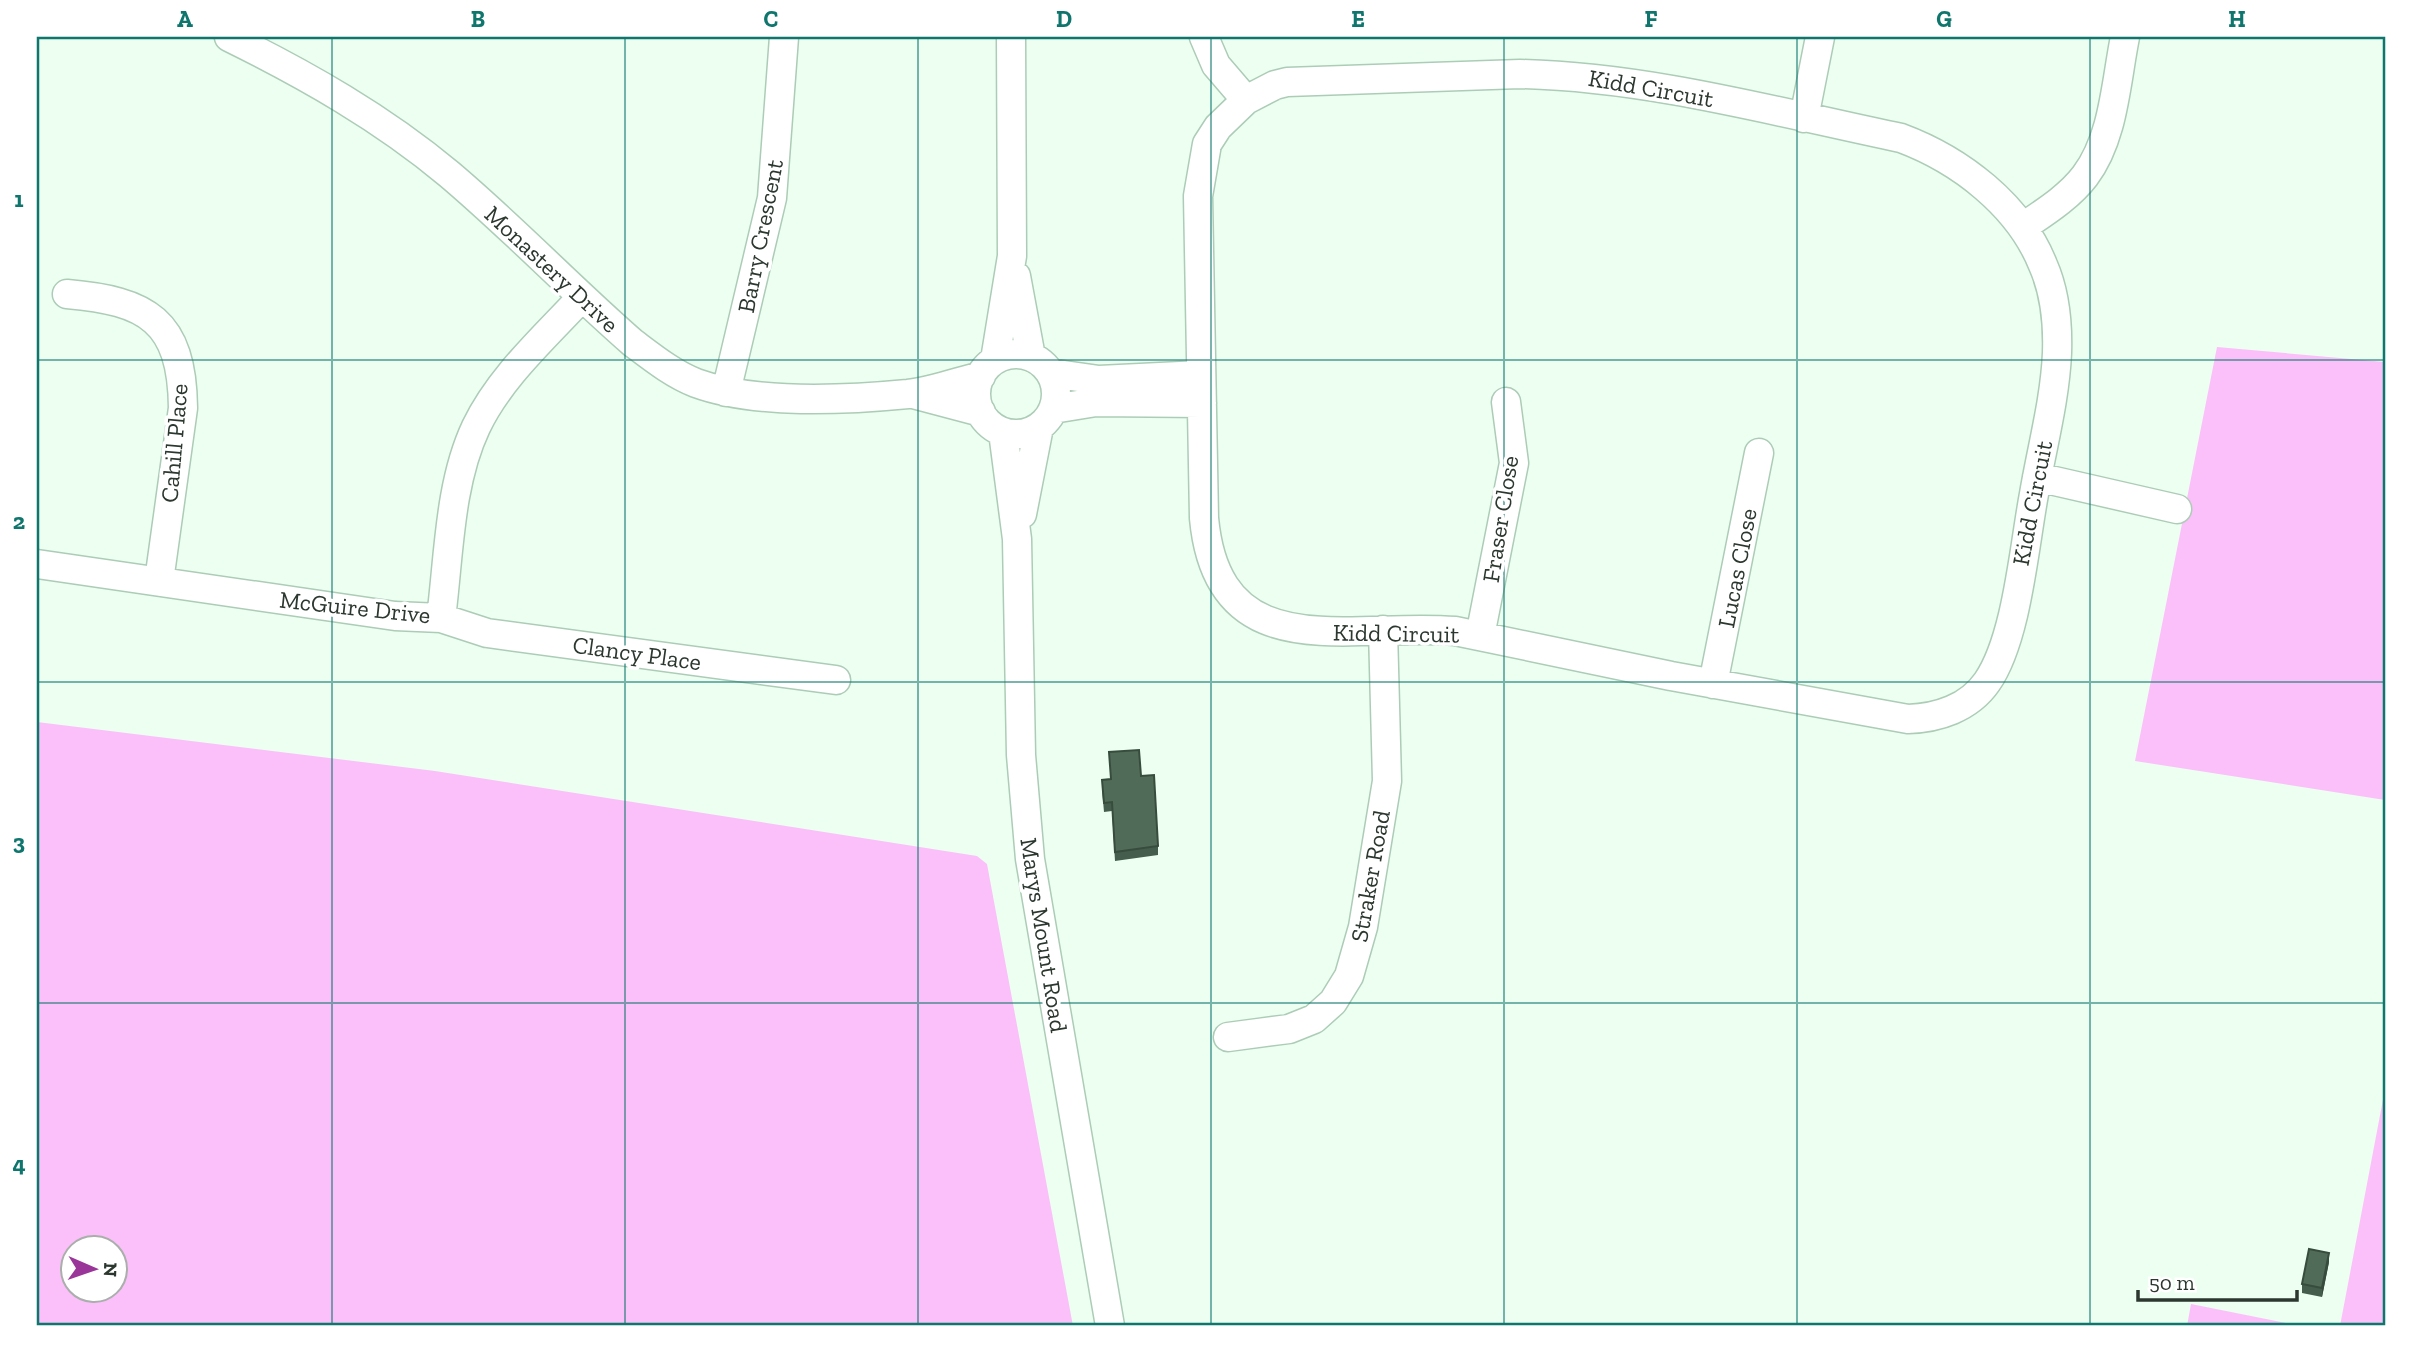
<svg xmlns="http://www.w3.org/2000/svg" width="2422" height="1363" font-family="'Zilla Slab',serif">
	<style>
		.green { fill: #fbc0f9; fill-rule: evenodd }
		.lines { fill: none; stroke-linecap: round; stroke-linejoin: round }
		.minor-casing { stroke: #adccb7; stroke-width: 31 }
		.minor { stroke: #fff; stroke-width: 28 }
		.wall { fill: #455d4d }
		.shaded-wall { fill: #384c3e }
		.building { fill: #506c59; stroke: #384c3e; stroke-width: 2 }
		.grid { fill: none; stroke: #0f766e; stroke-width: 2; stroke-opacity: 0.55 }
		.labels { text-anchor: middle; dominant-baseline: central; stroke-width: 7; stroke-linejoin: round; paint-order: stroke }
		.street-label { font-size: 24px; fill: #2b372f; stroke: #fff }
		.neatline { fill: none; stroke: #0f766e; stroke-width: 2.5 }
		.grid-label { font-size: 23px; text-anchor: middle; font-weight: bold; fill: #0f766e }
	</style>
	<rect width="100%" height="100%" fill="#ecfff1"/>
	<path class="green" d="M2217,347L2385,362V800L2135,761Z
		M37,722L435,771L977,856L987,864L1073,1326H37ZM74,1248H116V1290H74Z
		M2385,1089V1326H2340Z
		M2191,1304L2286,1323L2285,1326H2187Z"/>
	<g class="lines">
		<defs>
			<path id="minor" d="M229,37C306,75 382,118 449,174C513,228 570,288 633,343C653,358 673,374 696,383C756,405 845,400 908,394C932,391 957,382 981,376
				M1204,37L1216,65L1246,100
				M1520,74C1649,77 1776,112 1901,138C1960,160 2019,205 2043,265C2055,292 2058,323 2057,353C2055,400 2042,447 2034,494C2024,547 2017,639 1987,682C1969,708 1938,718 1908,719L1671,676L1455,631C1350,622 1218,670 1204,518L1198,196L1207,144L1218,127L1246,100L1275,85L1287,82Z
				M1804,118L1820,37
				M2023,227C2045,212 2069,197 2085,176C2114,138 2116,81 2125,37
				M1016,276L1031,357
				M67,294C147,301 182,320 183,408L159,581
				M976 394a40 40 0 1 1 80 0a40 40 0 1 1-80 0Z
				M995,360L1012,256L1011,37
				M1050,373L1099,380L1201,375
				M726,392L772,198L784,37
				M913,394L981,412
				M1053,409L1096,402L1202,403
				M1003,432L1017,539L1021,755L1030,859L1110,1326
				M2037,477L2177,509
				M1022,514L1039,427
				M37,564L395,616L441,618C449,556 449,484 476,427C500,377 544,338 581,298
				M441,618L487,633L836,680
				M1480,636L1514,463L1506,402
				M1713,684L1759,453
				M1228,1037L1289,1029L1314,1019L1333,1002L1349,976L1363,927L1387,781L1383,630"/>
		</defs>
		<use href="#minor" class="minor-casing"/>
		<use href="#minor" class="minor"/>
	</g>
	<path class="wall" d="M1141,776L1158,846V855L1115,861L1112,811L1104,812L1102,789Z
		M2329,1262L2322,1297L2302,1293V1284Z"/>
	<path class="shaded-wall" d="M2329,1253V1262L2322,1297V1288Z"/>
	<path class="building" d="M1139,750L1141,776L1154,775L1158,846L1115,852L1112,802L1104,803L1102,780L1111,779L1109,752Z
		M2309,1249L2329,1253L2322,1288L2302,1284Z"/>
	<path class="grid" d="M332,37V1326M625,37V1326M918,37V1326M1211,37V1326M1504,37V1326M1797,37V1326M2090,37V1326M37,360H2385M37,682H2385M37,1003H2385"/>
	<g class="labels">
		<g class="street-label">
			<text transform="translate(1651 88) rotate(10)">Kidd Circuit</text>
			<text transform="translate(760 236) rotate(-79)">Barry Crescent</text>
			<text transform="translate(552 269) rotate(43)">Monastery Drive</text>
			<text transform="translate(174 443) rotate(-85)">Cahill Place</text>
			<text transform="translate(2032 503) rotate(-79)">Kidd Circuit</text>
			<text transform="translate(1500 519) rotate(-81)">Fraser Close</text>
			<text transform="translate(1737 568) rotate(-79)">Lucas Close</text>
			<text transform="translate(355 607) rotate(6)">McGuire Drive</text>
			<text transform="translate(1396 633) rotate(1)">Kidd Circuit</text>
			<text transform="translate(637 653) rotate(8)">Clancy Place</text>
			<text transform="translate(1370 876) rotate(-80)">Straker Road</text>
			<text transform="translate(1044 935) rotate(81)">Marys Mount Road</text>
		</g>
	</g>
	<rect width="2422" height="1363" fill="none" stroke="#ffffff" stroke-width="77"/>
	<g transform="translate(94 1269) rotate(92)"><circle r="33" fill="#ffffff" stroke="#aaafac" stroke-width="2"/>
	<path d="M0-5L12 26L0 18L-12 26Z" fill="#9a359a"/>
	<text y="-10" font-size="19" font-weight="bold" text-anchor="middle" fill="#2b372f">N</text>
	</g>
	<path d="M2138 1290v10h159v-10" fill="none" stroke="#2b372f" stroke-width="3.5"/>
	<text x="2149" y="1290" font-size="21" fill="#2b372f" stroke="#ffffff" stroke-width="5" paint-order="stroke">50 m</text>
	<rect x="38" y="38" width="2346" height="1286" class="neatline"/>
	<g class="grid-label">
		<text x="185" y="27">A</text>
		<text x="478" y="27">B</text>
		<text x="771" y="27">C</text>
		<text x="1064" y="27">D</text>
		<text x="1358" y="27">E</text>
		<text x="1651" y="27">F</text>
		<text x="1944" y="27">G</text>
		<text x="2237" y="27">H</text>
		<text x="19" y="207">1</text>
		<text x="19" y="529">2</text>
		<text x="19" y="850">3</text>
		<text x="19" y="1172">4</text>
	</g>
</svg>
